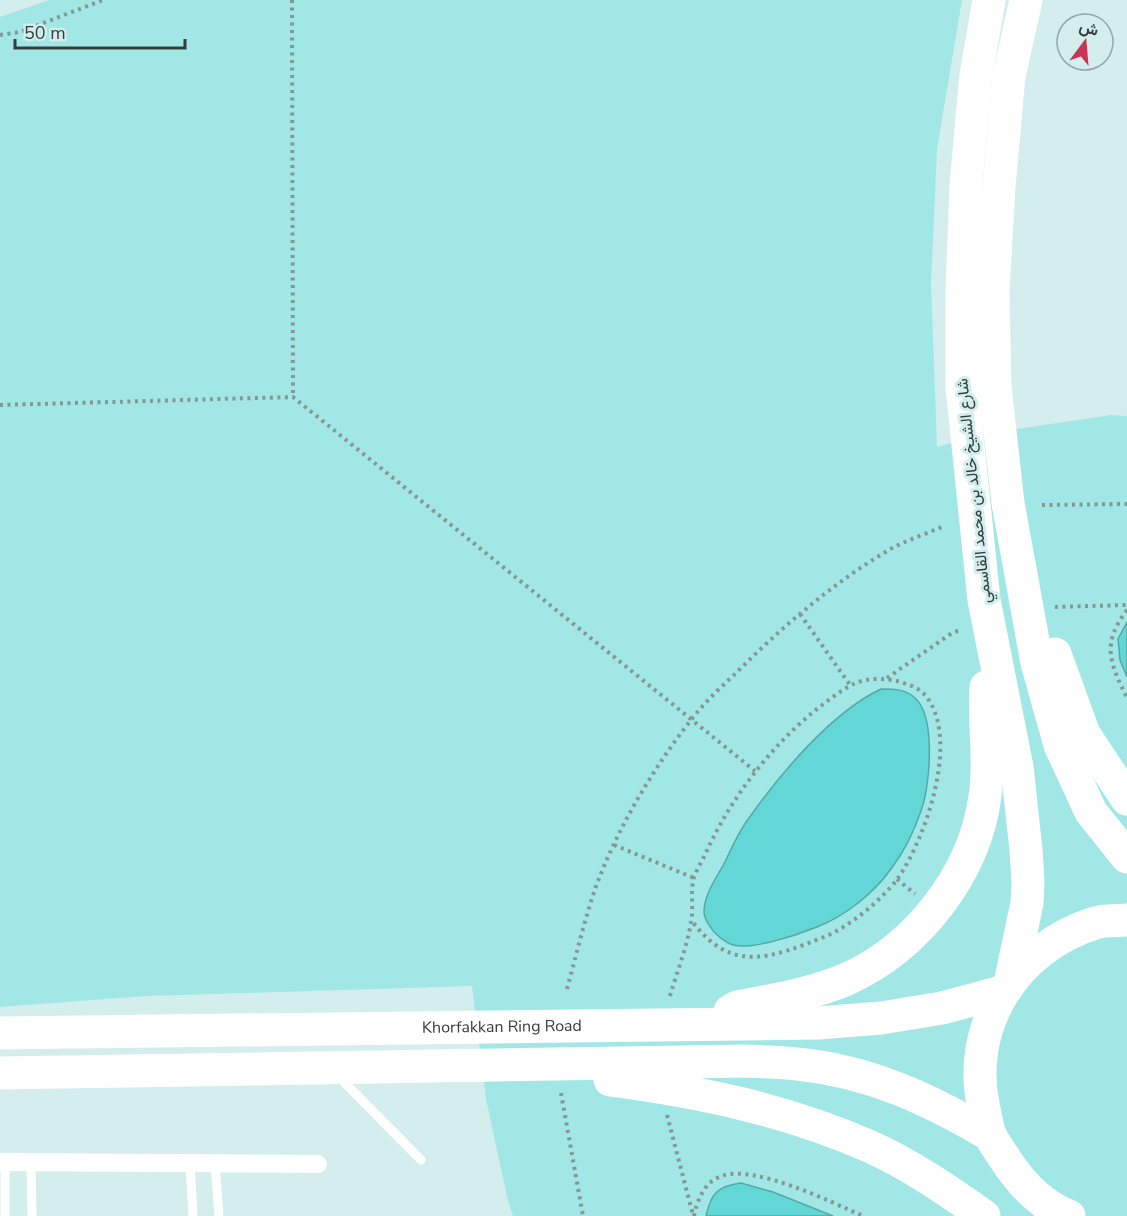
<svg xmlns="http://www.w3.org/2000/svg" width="1127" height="1216" font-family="'Nunito Sans',Vazirmatn,sans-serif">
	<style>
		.green { fill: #a0e7e6 }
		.water { fill: #62d7d6; stroke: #54a9a8; stroke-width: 1.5 }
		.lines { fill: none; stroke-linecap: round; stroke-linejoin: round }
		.path { stroke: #849796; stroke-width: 4; stroke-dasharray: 3 4.5; stroke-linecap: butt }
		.lane { stroke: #fff; stroke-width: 9 }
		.street { stroke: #fff; stroke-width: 18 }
		.highway { stroke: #fff; stroke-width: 33 }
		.labels { text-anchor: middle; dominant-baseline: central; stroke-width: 6; stroke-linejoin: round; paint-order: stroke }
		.street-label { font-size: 16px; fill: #333e3d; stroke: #d3eeed }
	</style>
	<rect width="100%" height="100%" fill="#d3eeed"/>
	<path class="green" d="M49,0H962L937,149L931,284L937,447L985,434L1111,415L1127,416V1216H513L508,1201L486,1099L472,986L146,996L0,1007V17Z"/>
	<path class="water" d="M1127,622V677L1120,660L1118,639Z
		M881,689C894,689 906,689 915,698C936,716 930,784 922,808C915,829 904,852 891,869C873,894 845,916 817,927C797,935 753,950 733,945C726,943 718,936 714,932C710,927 704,919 704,912C704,894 717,877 725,862C732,847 739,831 749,818C780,774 832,712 881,689Z
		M741,1183L773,1192L833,1216H706C711,1193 718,1186 741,1183Z"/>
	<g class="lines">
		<path class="path" d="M292,0L293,397
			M0,35L20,32L103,0
			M0,405L293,397L755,771
			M1042,505L1127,504
			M1055,607L1127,605
			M1127,610C1101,644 1110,663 1127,698
			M800,614L850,685
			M887,678L952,633L960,630
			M614,845L694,878
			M897,879L915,894
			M567,989C576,956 584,922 595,889C617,829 652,770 691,720C704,703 720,688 735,674C783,626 835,581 894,547C910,539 928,533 944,526
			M670,996C677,972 687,947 691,922C694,907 690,892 694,877C698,867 704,858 708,848C736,790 778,737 830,699C841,691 852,683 865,680C876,678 887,679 897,681C907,684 918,687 925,695C961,737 926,838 898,878C882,900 849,927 824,937C771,958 731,974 692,921
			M561,1093L583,1216
			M667,1115L693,1215
			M694,1216C697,1200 705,1181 722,1176C754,1164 831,1202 863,1216"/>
		<path class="lane" d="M337,1075L421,1160
			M5,1162V1216
			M31,1163L32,1216
			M190,1164L193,1216
			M215,1164L219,1216"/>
		<path class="street" d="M0,1162L318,1164"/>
		<g class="highway">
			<path d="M989,0L976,75L966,184L962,292V387L984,600L1017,767L1026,850L1028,881L1027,903L1011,979"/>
			<path d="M1026,0L1009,76L999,187L993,291L995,387L1008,503L1037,663L1060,745L1091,812L1127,857"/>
			<path d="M1055,654L1084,734L1127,799"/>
			<path d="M730,1011L737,1007C774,1000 812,994 847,979C918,947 975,873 985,796C991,760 983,723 986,687"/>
			<path id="s1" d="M0,1033L818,1023L881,1018L942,1008L1002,992"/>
			<path d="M0,1073L746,1061C763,1062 780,1062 797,1064C869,1071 929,1099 990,1135"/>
			<path d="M610,1080C701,1092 787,1110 871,1147C911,1165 948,1191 984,1216"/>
			<path d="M1069,1216C1042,1206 1020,1182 1005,1159C1000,1151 994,1143 990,1135C987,1127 986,1117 984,1109C965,1026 1015,948 1095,923C1105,920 1117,921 1127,920"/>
		</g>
	</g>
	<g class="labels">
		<g class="street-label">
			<text transform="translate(974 491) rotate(-96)">شارع الشيخ خالد بن محمد القاسمي</text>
			<text stroke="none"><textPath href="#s1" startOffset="502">Khorfakkan Ring Road</textPath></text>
		</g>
	</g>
	<g transform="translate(1085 42) rotate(16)"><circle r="28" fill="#d3eeed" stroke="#93a8a7" stroke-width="1.5"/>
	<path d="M0-4.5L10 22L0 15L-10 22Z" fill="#c73752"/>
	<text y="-9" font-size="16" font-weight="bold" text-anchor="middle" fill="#333e3d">ش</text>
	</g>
	<path d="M15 39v9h170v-9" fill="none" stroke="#333e3d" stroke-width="3"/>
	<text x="24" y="39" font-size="18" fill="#333e3d" stroke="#d3eeed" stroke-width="4.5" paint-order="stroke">50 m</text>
</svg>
